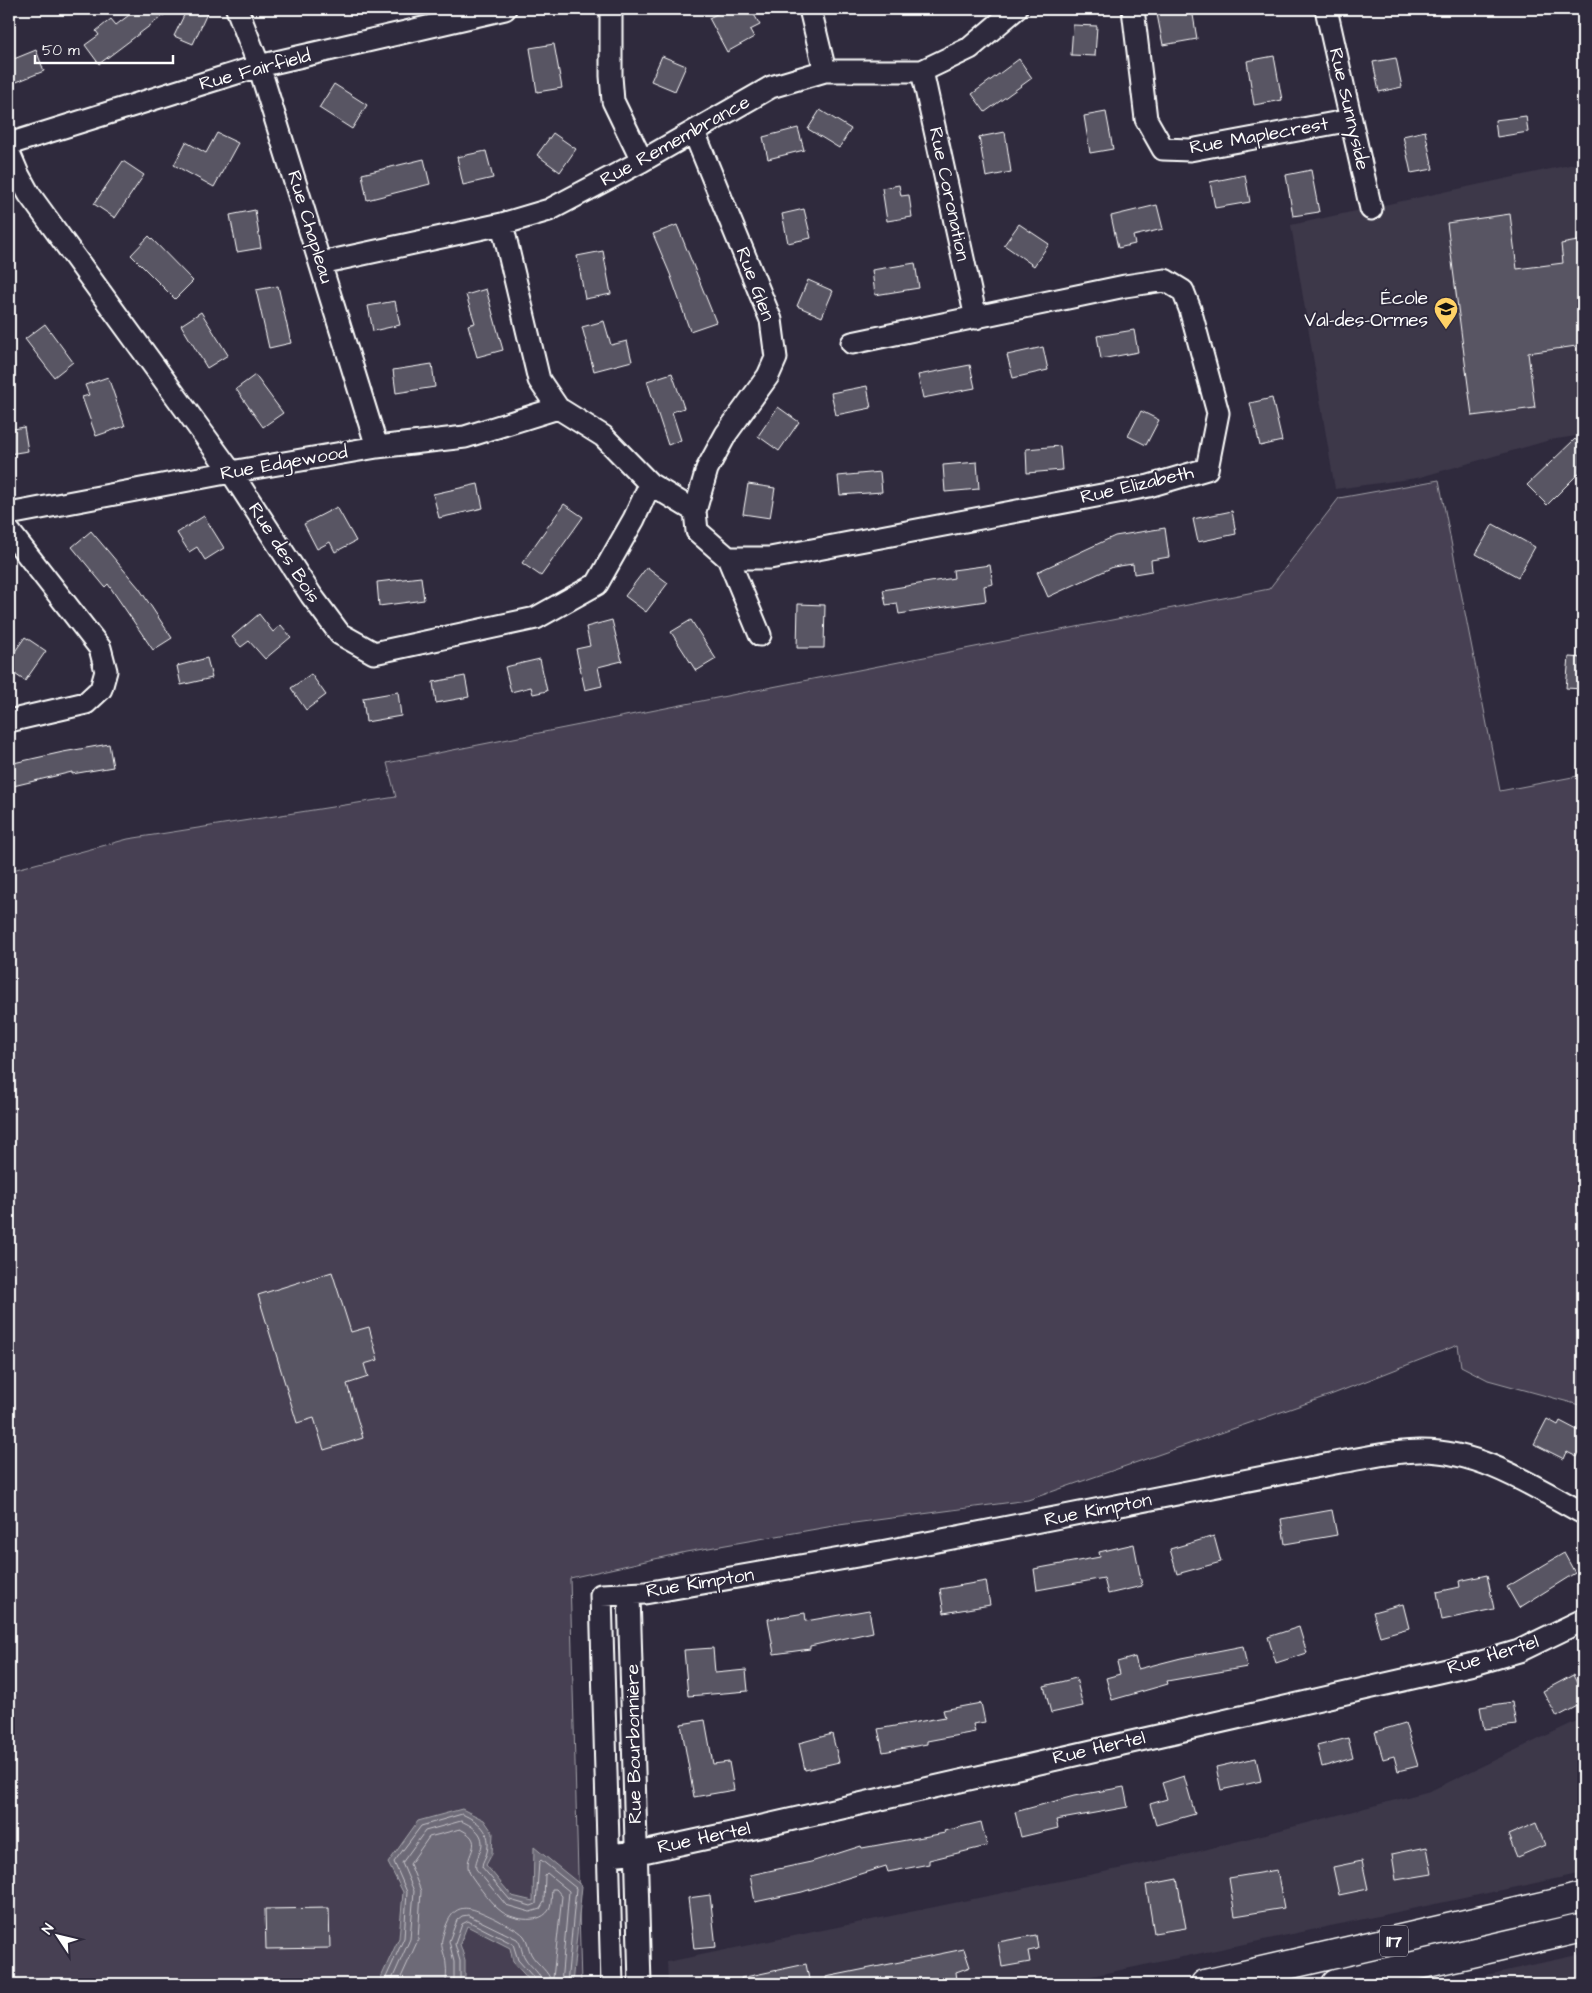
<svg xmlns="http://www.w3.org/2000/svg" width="1592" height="1993" font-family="'Architects Daughter',sans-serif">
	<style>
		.built { fill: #3c3749 }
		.green { fill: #464152; stroke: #a2a0a8 }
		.water { fill: #6d6a77; stroke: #a7a6ad }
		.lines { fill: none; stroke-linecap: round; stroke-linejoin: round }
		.shore { stroke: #c5c3c9; stroke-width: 1 }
		.building { fill: #595564; stroke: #fff }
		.street-casing { stroke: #fff; stroke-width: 25 }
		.primary-casing { stroke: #fff; stroke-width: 31 }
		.street { stroke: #2f2a3d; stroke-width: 21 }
		.primary { stroke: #2f2a3d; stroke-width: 28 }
		.labels { text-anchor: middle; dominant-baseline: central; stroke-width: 4; stroke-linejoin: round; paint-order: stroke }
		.shield { fill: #2f2a3d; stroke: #c1bfc5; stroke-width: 1 }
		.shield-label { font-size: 18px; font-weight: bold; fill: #fff }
		.street-label { font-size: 19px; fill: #fff; stroke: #2f2a3d }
		.poi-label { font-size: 19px; fill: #fff; stroke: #2f2a3d; text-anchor: end }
	</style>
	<rect width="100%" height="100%" fill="#2f2a3d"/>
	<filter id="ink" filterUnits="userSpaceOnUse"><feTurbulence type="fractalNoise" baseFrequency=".02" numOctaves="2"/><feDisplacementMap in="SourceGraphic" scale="10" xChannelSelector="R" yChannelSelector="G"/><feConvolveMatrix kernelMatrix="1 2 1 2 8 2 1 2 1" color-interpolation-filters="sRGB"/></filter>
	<g filter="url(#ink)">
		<path class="built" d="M1583,162V435L1550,440L1417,478L1335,489L1291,225Z
			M1583,1718V1873L1054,1984H668L667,1962L1181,1856L1430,1791Z
			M1581,1954H1583V1984H1446Z"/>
		<path class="green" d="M1439,480L1500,791L1583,775V1406L1488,1380L1461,1366L1458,1345L1333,1394L1028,1500L839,1525L686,1552L570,1578L581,1984H9V871L128,839L396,797L387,763L1269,589L1339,498Z"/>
		<path class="water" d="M462,1809L484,1820L493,1833L492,1854L486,1865L512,1896L533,1901L534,1847L582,1886L572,1984H533L513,1962L510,1948L467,1926L460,1944L465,1960V1984H378L399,1938L403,1892L388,1863L418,1821Z"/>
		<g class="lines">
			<path class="shore" d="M383,1984L404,1938L407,1892L394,1862L421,1826L462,1814C479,1822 492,1831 487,1852C486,1858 482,1861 482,1867L510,1900L531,1906L536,1904L539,1862L541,1860L576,1888L567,1984
				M390,1984L410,1939L414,1891L402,1863L425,1831L461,1821C475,1827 488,1836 479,1854C477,1860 475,1863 476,1869L506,1905L530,1912L540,1909L544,1902L545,1875L547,1873L569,1891L561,1984
				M398,1984L418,1940L421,1891L410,1864L429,1837L460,1829C491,1844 457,1856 472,1877C479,1887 492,1905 502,1912C514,1920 542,1925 550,1908C552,1902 551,1895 552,1889H556L562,1896L553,1978H550C545,1968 536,1963 531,1954C528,1948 528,1941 524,1936C518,1929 506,1925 498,1920C467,1905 452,1898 442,1939C440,1948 446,1956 446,1965C447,1971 446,1978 446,1984
				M454,1984V1962L449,1941L457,1920L462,1916L468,1915L517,1939C522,1945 521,1952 525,1958C530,1967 542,1973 542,1984
				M460,1984V1961L455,1944L462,1924L468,1921L513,1944L518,1960L535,1979L536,1984"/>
		</g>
		<path class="building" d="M137,9H172L99,64L85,45L99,35L96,31L111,19L116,25Z
			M187,9H209L193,44L174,36Z
			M726,9H751L760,25L750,30L754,37L727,52L709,18Z
			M1156,9H1192L1197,39L1163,45Z
			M1073,25L1097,26L1095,56L1071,55Z
			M554,44L562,88L537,92L530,48Z
			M36,50L44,71L9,85V61Z
			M662,56L686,66L675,91L651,81Z
			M1274,56L1282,100L1254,105L1247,61Z
			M1396,58L1402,87L1379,92L1373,62Z
			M1019,59L1032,78L985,112L972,94Z
			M334,84L367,105L352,129L319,108Z
			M820,110L851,129L839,148L808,129Z
			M1106,112L1113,149L1090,153L1084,116Z
			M1526,116L1528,132L1497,137L1495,120Z
			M798,128L804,150L768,159L763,137Z
			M1425,131L1433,169L1411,173L1403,136Z
			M1005,132L1011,172L986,177L979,137Z
			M217,133L238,143L214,187L174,165L186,142L206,153Z
			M553,133L576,149L560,172L537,155Z
			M486,151L493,178L463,185L457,157Z
			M424,159L430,184L367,200L362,174Z
			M123,161L144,175L115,218L94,204Z
			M1311,170L1319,212L1293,216L1286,175Z
			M1245,175L1250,202L1215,208L1210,182Z
			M899,185L901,196L909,195L912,217L887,221L882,188Z
			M1157,205L1163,229L1133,236L1135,244L1118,248L1111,216Z
			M804,209L811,238L788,243L782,214Z
			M255,210L261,248L237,252L230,215Z
			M1510,214L1517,269L1563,263L1561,244L1583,240V345L1528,353L1535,408L1472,416L1447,223Z
			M1019,224L1049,244L1034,266L1004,245Z
			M677,225L716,322L690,331L670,274L653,234Z
			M149,236L193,281L175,299L131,255Z
			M603,251L611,294L585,299L577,256Z
			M915,263L919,288L875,295L872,270Z
			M808,280L833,291L822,317L797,306Z
			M278,286L291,343L269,348L256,290Z
			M486,289L503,350L477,357L468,325L475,323L466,295Z
			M395,301L400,325L373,331L368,306Z
			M201,312L228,355L207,368L181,325Z
			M604,321L611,345L627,341L632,361L594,371L582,327Z
			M45,324L73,362L54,377L25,339Z
			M1134,330L1138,352L1101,359L1097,336Z
			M1043,347L1048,370L1013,378L1007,355Z
			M432,364L435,387L396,393L393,370Z
			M970,365L975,388L923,398L918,375Z
			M672,373L684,408L672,412L681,440L668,445L647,381Z
			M255,375L283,413L263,427L236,389Z
			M108,377L125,426L96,436L82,397L89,395L85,385Z
			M867,386L871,408L836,415L831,393Z
			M1272,398L1282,441L1260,446L1250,403Z
			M778,407L799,422L779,451L758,436Z
			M1141,411L1159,420L1146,445L1128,436Z
			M24,427L28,451L9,454V430Z
			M1575,439L1583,447V469L1547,505L1527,485Z
			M1060,446L1062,470L1027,473L1026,449Z
			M977,462L979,489L945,492L943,465Z
			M880,472L882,492L840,495L838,476Z
			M478,484L483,508L439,518L433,494Z
			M748,484L775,488L770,518L743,514Z
			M564,504L583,517L541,576L522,563Z
			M337,507L356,541L335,552L330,542L317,549L304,524Z
			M1232,511L1236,534L1198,542L1193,519Z
			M204,516L224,548L205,560L197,547L189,552L177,533Z
			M1493,524L1535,547L1518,577L1476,554Z
			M1165,528L1169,557L1151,560L1152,571L1134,574L1133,564L1113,567L1048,597L1037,572L1115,536Z
			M91,531L139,588L172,638L153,650L108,584L105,587L72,547Z
			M990,565L993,584L984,586L986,601L899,614L897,603L886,605L883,590L954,578L953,570Z
			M647,567L668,583L646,612L625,596Z
			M421,577L424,600L379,606L377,582Z
			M798,604L825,605L824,648H797Z
			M259,614L273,632L281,625L291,637L265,659L249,641L241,647L232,637Z
			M612,620L622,661L598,667L602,686L585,690L576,649L590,646L586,627Z
			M691,620L716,659L696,671L671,632Z
			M25,637L46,651L25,681L9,670V660Z
			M1569,657L1583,658V689L1566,688Z
			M207,658L212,678L181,685L177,666Z
			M540,659L547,691L533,694L531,687L511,692L505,667Z
			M311,674L326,695L306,710L291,688Z
			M465,676L469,697L436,703L433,682Z
			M398,692L401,716L366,722L363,698Z
			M109,744L113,767L72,774V772L9,787V764L63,752Z
			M332,1272L351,1332L369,1327L378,1360L364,1364L368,1377L347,1384L363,1438L324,1450L314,1418L297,1423L258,1295Z
			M1547,1419L1558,1425L1560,1421L1583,1433V1446L1577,1457L1567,1452L1564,1459L1534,1444Z
			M1332,1510L1337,1535L1285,1544L1281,1519Z
			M1214,1536L1221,1562L1177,1574L1170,1549Z
			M1134,1544L1142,1586L1108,1594L1104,1578L1037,1590L1034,1569L1100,1557L1099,1552Z
			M1564,1553L1575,1573L1519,1608L1507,1587Z
			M1487,1575L1494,1609L1442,1620L1437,1592L1460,1587L1459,1581Z
			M986,1581L990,1605L944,1613L940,1589Z
			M1403,1604L1409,1628L1380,1636L1373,1612Z
			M869,1610L873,1632L810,1646V1649L774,1654L768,1619L805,1613L806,1621Z
			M1299,1627L1307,1653L1276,1663L1268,1637Z
			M1243,1646L1247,1667L1167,1681L1168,1684L1112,1700L1106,1678L1120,1674L1117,1662L1135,1657L1138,1669L1181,1658Z
			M713,1648L715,1673L746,1670L748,1691L688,1696L684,1650Z
			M1573,1675L1583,1695V1703L1557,1717L1543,1691Z
			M1076,1678L1083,1706L1051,1713L1044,1686Z
			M1512,1702L1516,1725L1484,1729L1480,1707Z
			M981,1703L985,1722L973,1724L975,1732L927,1741V1744L883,1752L878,1729L945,1717L943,1710Z
			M705,1720L713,1764L729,1762L734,1790L694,1797L681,1724Z
			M1405,1723L1418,1766L1398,1771L1394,1756L1383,1759L1375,1732Z
			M832,1734L839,1762L805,1770L799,1743Z
			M1348,1738L1353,1758L1322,1767L1317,1746Z
			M1256,1758L1261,1781L1221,1790L1216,1767Z
			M1184,1776L1195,1814L1156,1825L1150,1804L1167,1799L1162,1783Z
			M1124,1787L1128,1807L1056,1820L1058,1828L1021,1837L1015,1812L1074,1796Z
			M981,1822L987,1846L929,1860V1864L888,1872L886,1866L802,1892L755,1902L750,1875L811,1862L861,1846L862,1848L945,1833L944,1831Z
			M1536,1823L1545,1845L1517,1857L1508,1835Z
			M1427,1847L1432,1874L1396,1880L1392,1854Z
			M1362,1861L1368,1889L1339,1895L1333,1867Z
			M1277,1870L1284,1908L1235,1916L1229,1878Z
			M1177,1879L1186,1928L1154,1933L1146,1885Z
			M710,1895L716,1947L694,1949L688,1898Z
			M329,1908L330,1948L266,1949L265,1909Z
			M1036,1935L1038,1949L1028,1951L1030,1962L1002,1967L998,1942Z
			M964,1949L970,1967L956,1972L957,1980L933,1984H826V1977Z
			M806,1964L810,1984H742L741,1978Z"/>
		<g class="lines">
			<defs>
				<path id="street" d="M237,9L259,66L377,447
					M611,9V76L613,101L642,161
					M810,9L825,71
					M1133,9L1146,119L1163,149L1190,150L1351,120
					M1326,9L1371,209
					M922,71L976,318
					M694,132L771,320L776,358L768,376L726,434L707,469L695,511L697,531L728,558H770L1149,486L1207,469L1218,413L1190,309L1183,291L1165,280L1125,286L852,343
					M9,144L259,66L505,9
					M9,153L18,174L29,194L231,472L311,595L340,634L374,653L536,618L597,584L634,519L650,484
					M502,224L539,380L558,408L603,436L650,484L695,511
					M321,263L502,224L549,210L642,161L771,87L825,71H922L970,48L1016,9
					M9,514L231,472L377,447L465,437L558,408
					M9,531L100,648L106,671L101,689L86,703L9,721
					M728,558L760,635
					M629,1594L640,1984
					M609,1855L648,1851L754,1828L1478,1663L1519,1651L1583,1620
					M612,1984L601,1595L645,1593L886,1551L1340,1462C1366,1458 1393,1451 1420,1451C1479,1450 1533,1486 1583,1513"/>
				<path id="primary" d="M1205,1984L1583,1897
					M1336,1984L1583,1927"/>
			</defs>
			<use href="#street" class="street-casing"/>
			<use href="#primary" class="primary-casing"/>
			<use href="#street" class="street"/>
			<use href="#primary" class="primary"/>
		</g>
	</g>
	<defs>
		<symbol id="school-pin" viewBox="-11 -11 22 30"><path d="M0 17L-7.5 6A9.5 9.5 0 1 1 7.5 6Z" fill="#ffd166" stroke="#2f2a3d"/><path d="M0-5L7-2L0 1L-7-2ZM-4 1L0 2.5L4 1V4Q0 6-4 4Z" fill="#111"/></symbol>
	</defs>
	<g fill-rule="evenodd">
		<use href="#school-pin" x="1432" y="295" width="28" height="38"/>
	</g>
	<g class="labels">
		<rect class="shield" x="1380" y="1925.5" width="28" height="31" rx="4"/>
		<g class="shield-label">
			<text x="1394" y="1941">117</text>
		</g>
		<g class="street-label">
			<text transform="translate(255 70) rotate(-15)">Rue Fairfield</text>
			<text transform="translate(1349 109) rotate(77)">Rue Sunnyside</text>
			<text transform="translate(1259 136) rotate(-10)">Rue Maplecrest</text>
			<text transform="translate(675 141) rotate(-29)">Rue Remembrance</text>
			<text transform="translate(949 194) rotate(78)">Rue Coronation</text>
			<text transform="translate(310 227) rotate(73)">Rue Chapleau</text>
			<text transform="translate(755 284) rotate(69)">Rue Glen</text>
			<text transform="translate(284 463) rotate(-10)">Rue Edgewood</text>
			<text transform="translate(1137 485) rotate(-13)">Rue Elizabeth</text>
			<text transform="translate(284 553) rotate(57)">Rue des Bois</text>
			<text transform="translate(1098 1510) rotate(-11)">Rue Kimpton</text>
			<text transform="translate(700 1583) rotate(-9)">Rue Kimpton</text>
			<text transform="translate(1493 1655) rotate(-17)">Rue Hertel</text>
			<text transform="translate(634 1744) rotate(-91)">Rue Bourbonnière</text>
			<text transform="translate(1099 1748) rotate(-13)">Rue Hertel</text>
			<text transform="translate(704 1838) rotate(-12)">Rue Hertel</text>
		</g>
		<g class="poi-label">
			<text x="1428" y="298">École<tspan x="1428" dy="22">Val-des-Ormes</tspan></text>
		</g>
	</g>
	<rect width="1592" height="1993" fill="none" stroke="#2f2a3d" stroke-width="30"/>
	<rect x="15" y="15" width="1562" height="1963" fill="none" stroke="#fff" stroke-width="2" filter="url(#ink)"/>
	<g transform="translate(58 1936) rotate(305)" stroke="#2f2a3d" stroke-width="4" paint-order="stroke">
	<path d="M0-4L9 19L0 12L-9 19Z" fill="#ffffff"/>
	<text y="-8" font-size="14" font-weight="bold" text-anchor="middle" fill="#ffffff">N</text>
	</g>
	<path d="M35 55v8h138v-8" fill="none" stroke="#ffffff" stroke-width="2.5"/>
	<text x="42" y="55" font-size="15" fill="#ffffff" stroke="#2f2a3d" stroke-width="4" paint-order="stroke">50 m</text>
</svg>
